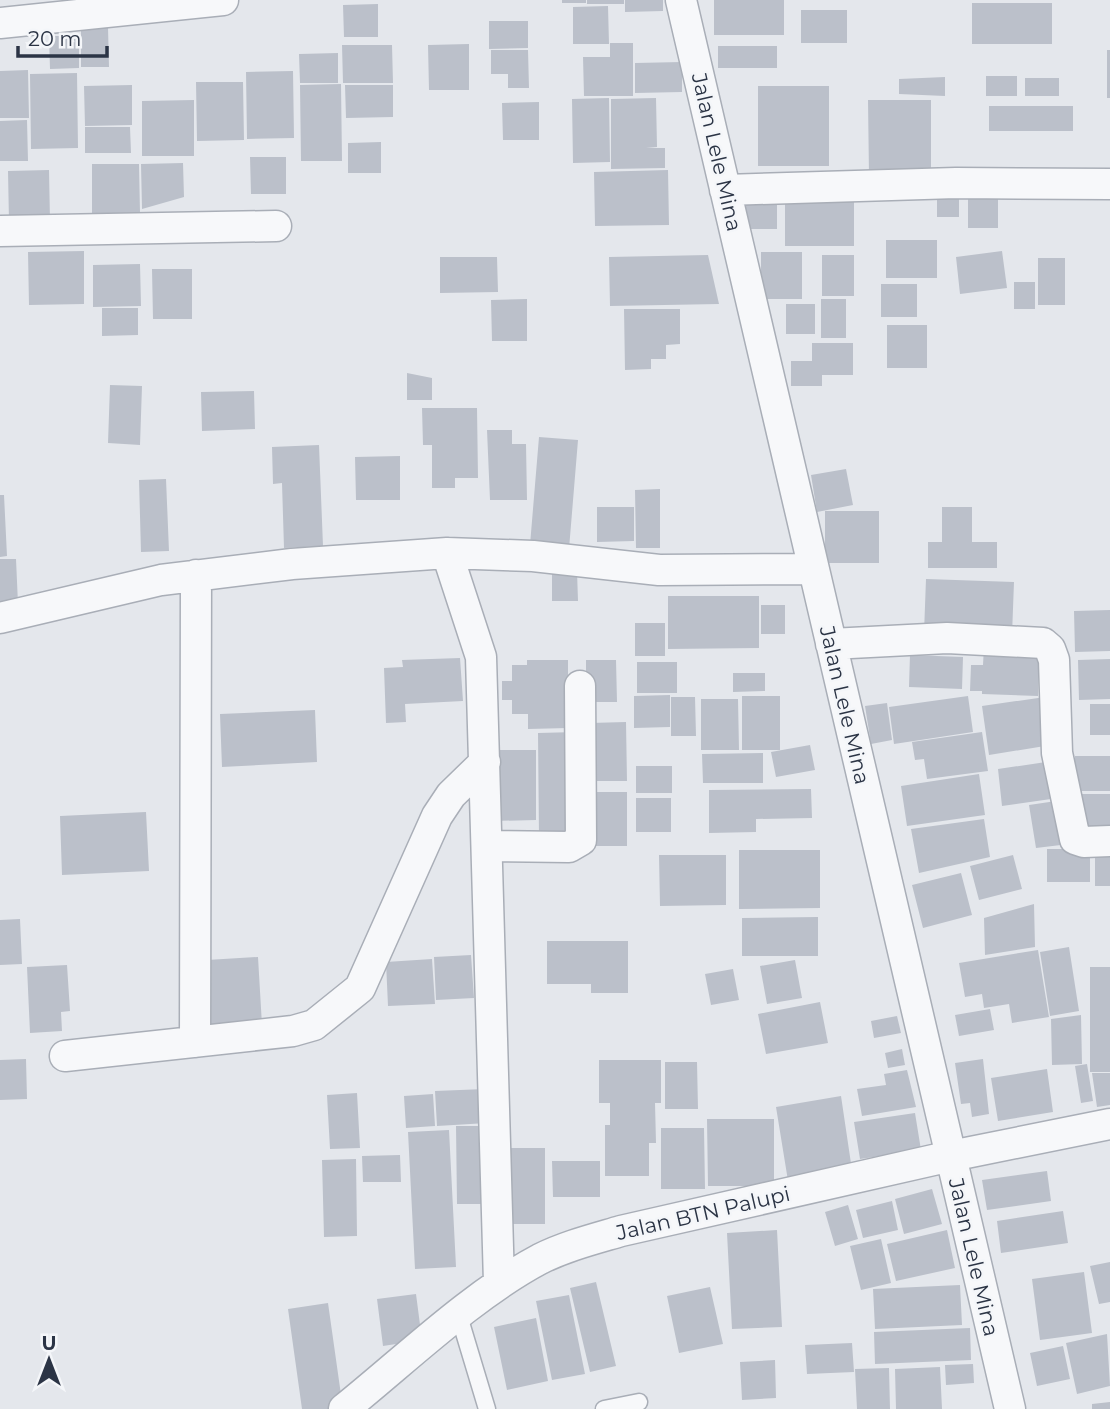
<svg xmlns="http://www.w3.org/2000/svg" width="1110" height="1409" font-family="Montserrat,sans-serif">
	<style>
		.building { fill: #bbc0ca }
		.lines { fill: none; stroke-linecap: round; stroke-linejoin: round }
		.service-casing { stroke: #a9aeb7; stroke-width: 19 }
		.minor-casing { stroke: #a9aeb7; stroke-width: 33 }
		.service { stroke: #f7f8fa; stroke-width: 16 }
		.minor { stroke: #f7f8fa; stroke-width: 30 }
		.labels { text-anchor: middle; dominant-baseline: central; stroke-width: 5; stroke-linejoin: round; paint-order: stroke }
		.street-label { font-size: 21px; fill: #2b3445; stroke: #f4f6f9 }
	</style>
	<rect width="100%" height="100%" fill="#e4e7ec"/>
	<path class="building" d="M562,0H586V3H562Z
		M587,0H624V4H587Z
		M625,0H663V11L625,12Z
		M714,0H784V35H714Z
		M972,3H1052V44H972Z
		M378,4V37H344L343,5Z
		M608,6L609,44H573V7Z
		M801,10H847V43H801Z
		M489,21H528V48L489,49Z
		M81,27H108L109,67H81Z
		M49,36H79V68L50,69Z
		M610,43H633V96H584L583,57H610Z
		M469,44V90H429L428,45Z
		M342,45H392L393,83H343Z
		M718,46H777V68H718Z
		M491,50H528L529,88H508V74H491Z
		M1107,50H1110V98H1107Z
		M338,53V83H300L299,54Z
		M682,62V92L635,93V63Z
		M28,70L29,118H0V71Z
		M293,71L294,138L247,139L246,72Z
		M77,73L78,148L31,149L30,74Z
		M986,76H1017V96H986Z
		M945,77V96L899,94V79Z
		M1025,78H1059V96H1025Z
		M196,82H243L244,140L197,141Z
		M341,84L342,161H301L300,85Z
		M132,85V125L85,126L84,86Z
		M345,85H393V117L346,118Z
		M758,86H829V166H758Z
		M609,98L610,162L573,163L572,99Z
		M656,98L657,147L646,148H665V168L611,169V99Z
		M194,100V156H142V101Z
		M868,100H931V175L869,176Z
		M539,102V140H503L502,103Z
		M989,106H1073V131H989Z
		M27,120L28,161H0V121Z
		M85,127H130L131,153H85Z
		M381,142V173H348V143Z
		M250,157H286V194H251Z
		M183,163L184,197L142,209L141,164Z
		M92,164H139L140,213H92Z
		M49,170L50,221L9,222L8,171Z
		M668,170L669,225L595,226L594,172Z
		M937,189H959V217H937Z
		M785,190H854V246H785Z
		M741,197H777V229H741Z
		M968,198H998V228H968Z
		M886,240H937V278H886Z
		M84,251V304L29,305L28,252Z
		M1002,251L1007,288L960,294L956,257Z
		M761,252H802V299H761Z
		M708,255L719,304L610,306L609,257Z
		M822,255H854V296H822Z
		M440,257H497L498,292L440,293Z
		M1038,258H1065V305H1038Z
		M140,264L141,306L93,307V265Z
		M152,269H192V319H153Z
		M1014,282H1035V309H1014Z
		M881,284H917V317H881Z
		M527,299V341H492L491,300Z
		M821,299H846V338H821Z
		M786,304H815V334H786Z
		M102,308H138V335L102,336Z
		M624,309H680V344L666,345V359H651V369L625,370Z
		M887,325H927V368H887Z
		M812,343H853V375H822V386H791V361H812Z
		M407,373L432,378V400H407Z
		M110,385L142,386L140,445L108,443Z
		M254,391L255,429L202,431L201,392Z
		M422,408H477L478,478H455V488H432V445H423Z
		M487,430H512V444H526L527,500H490Z
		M539,437L578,440L569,549L530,545Z
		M319,445L323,546L284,548L282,483L273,484L272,447Z
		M400,456V500H356L355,457Z
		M846,469L853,505L817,512L811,475Z
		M166,479L169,551L141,552L139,480Z
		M660,489V548H636L635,490Z
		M0,495H4L7,556L0,557Z
		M597,507H634V541L597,542Z
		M942,507H972V542H997V568H928V542H942Z
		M825,511H879V563H825Z
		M0,559H16L18,604L0,608Z
		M552,571H577L578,601H552Z
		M926,579L1014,582L1012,635L924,633Z
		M668,596H759V648L668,649Z
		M761,605H785V634H761Z
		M1110,610V651L1075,652L1074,611Z
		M635,623H665V656H635Z
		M984,646L1039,648L1038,696L982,694V691H970L971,665H983Z
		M910,655L963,657L962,689L909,687Z
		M460,658L463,701L405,704L406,722L386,723L384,668L403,667L402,660Z
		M1110,659V699L1079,700L1078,660Z
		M527,660H568V728L528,729V714H512V700H502V681H512V665H527Z
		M586,660H616L617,702H586Z
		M637,662H677V693H637Z
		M733,673H765V691L733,692Z
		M670,695V727L634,728V696Z
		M742,696H780V750H742Z
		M968,696L973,732L894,744L889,707Z
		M671,697H695L696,736H671Z
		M1045,697L1051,745L989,755L982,706Z
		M701,699H738L739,750H701Z
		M887,703L892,740L871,744L865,706Z
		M1090,704H1110V735H1090Z
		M315,710L317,762L222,767L220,714Z
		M626,722L627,781H590V723Z
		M576,732V836L539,837L538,733Z
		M982,732L988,771L927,779L924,759L915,760L912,742Z
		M810,745L815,770L776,777L771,752Z
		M491,750H536V820L492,821Z
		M763,753V783H703L702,754Z
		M1075,756H1110V791H1075Z
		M1046,762L1051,799L1002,806L998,769Z
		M636,766H672V793H636Z
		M979,774L985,815L907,826L901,786Z
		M811,789L812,818L756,819V832L709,833V790Z
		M591,792H627V846H592Z
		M1078,794H1110V833H1078Z
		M636,798H671V832H636Z
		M1063,800L1069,844L1036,848L1029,805Z
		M146,812L149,871L62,875L60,816Z
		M984,819L990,857L919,873L911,829Z
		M1095,844H1110V886H1095Z
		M1047,849H1090V882H1047Z
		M739,850H820V908L739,909Z
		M659,855H726V905L660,906Z
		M1013,855L1022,889L979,900L970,866Z
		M961,873L972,915L923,928L912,885Z
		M1034,904L1035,947L985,955L984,918Z
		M818,917V956H742V918Z
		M20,919L22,964L0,965V920Z
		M547,941H628V993H591V984H547Z
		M1069,947L1079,1011L1050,1016L1040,952Z
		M1038,950L1049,1017L1012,1023L1009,1004L984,1008L982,994L965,997L959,963Z
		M471,955L474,998L436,1000L434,957Z
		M258,957L262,1025L211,1028L207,960Z
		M432,959L435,1004L388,1006L386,962Z
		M795,960L802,998L767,1004L760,966Z
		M67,965L70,1011L61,1012L62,1031L30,1033L27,967Z
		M1090,967H1110V1072H1090Z
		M733,969L739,1000L711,1005L705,974Z
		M820,1002L828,1043L766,1054L758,1014Z
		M990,1009L994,1030L959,1036L955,1015Z
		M1081,1015L1082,1064L1052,1065L1051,1019Z
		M897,1016L901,1033L874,1038L871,1021Z
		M902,1049L905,1065L888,1068L885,1053Z
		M26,1059L27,1099L0,1100V1060Z
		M983,1059L989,1114L972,1117L970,1103L961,1104L955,1063Z
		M599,1060H661V1103H655L656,1143H649V1176H605V1125H610V1103H599Z
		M665,1062H697L698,1109H665Z
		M1087,1064L1093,1101L1081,1103L1075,1066Z
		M1047,1069L1053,1112L998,1121L991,1078Z
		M907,1070L916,1107L862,1116L857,1089L886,1085L884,1074Z
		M1092,1073H1110V1105L1097,1107Z
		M485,1089L487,1123L437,1126L435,1091Z
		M357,1093L360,1148L330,1149L327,1095Z
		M433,1094L435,1126L406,1128L404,1096Z
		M841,1096L853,1177L789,1187L776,1107Z
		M915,1113L921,1150L860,1159L854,1122Z
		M707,1119H774V1186H708Z
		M456,1126H492L493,1204H457Z
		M661,1128H704L705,1189H661Z
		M449,1130L456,1267L415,1269L408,1132Z
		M501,1148H545V1224H502Z
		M400,1155L401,1182H363L362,1156Z
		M356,1159L357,1236L324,1237L322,1160Z
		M552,1161H600V1197H553Z
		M1047,1171L1051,1201L987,1210L982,1180Z
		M932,1189L942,1224L904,1234L895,1199Z
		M892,1201L898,1230L863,1238L856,1210Z
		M848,1205L858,1239L835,1246L825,1212Z
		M1063,1211L1068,1243L1001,1253L997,1221Z
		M777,1230L782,1327L732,1329L727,1233Z
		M947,1230L955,1268L896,1281L887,1244Z
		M881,1239L891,1283L861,1290L850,1246Z
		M1110,1262V1302L1099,1304L1090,1266Z
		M1084,1272L1092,1333L1040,1340L1032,1279Z
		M596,1282L616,1366L590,1372L570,1288Z
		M960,1285L962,1325L875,1329L873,1289Z
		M710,1287L723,1344L679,1353L667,1296Z
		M416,1294L422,1340L383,1346L377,1299Z
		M569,1295L585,1374L552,1380L536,1301Z
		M328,1303L343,1409H302L288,1309Z
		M536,1318L548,1381L507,1390L494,1327Z
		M970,1328L971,1360L875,1364L874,1332Z
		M1107,1334L1110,1386L1077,1394L1066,1343Z
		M852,1343L854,1372L807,1374L805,1345Z
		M1063,1346L1070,1379L1037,1386L1030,1353Z
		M775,1360L776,1398L742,1400L740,1362Z
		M973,1364L974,1383L946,1385L945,1365Z
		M940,1367L942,1409H896L895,1369Z
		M889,1368L890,1409H857L855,1369Z
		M1110,1402V1409H1092V1404Z"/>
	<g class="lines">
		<defs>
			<path id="service" d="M459,1316L487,1409
				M604,1409L639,1402"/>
			<path id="minor" d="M681,0L1010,1409
				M0,23L223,0
				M725,190L956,183L1110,184
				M0,231L276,226
				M447,553L481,657L499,1283
				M0,618L161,580L292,564L447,553L533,556L659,570L813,569
				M831,644L947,638L1043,643L1050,649L1054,660L1057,753L1075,839L1084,842L1110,841
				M488,846L569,847L581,840L580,686
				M195,1042L196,575
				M65,1056L293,1031L314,1025L360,988L437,816L451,795L485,762
				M344,1409C405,1360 472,1295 540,1259C566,1246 594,1239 621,1231L951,1156L1110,1124"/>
		</defs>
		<use href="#service" class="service-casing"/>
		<use href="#minor" class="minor-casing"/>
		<use href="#service" class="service"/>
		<use href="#minor" class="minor"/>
	</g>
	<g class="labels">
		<g class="street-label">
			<text transform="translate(717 152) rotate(77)">Jalan Lele Mina</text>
			<text transform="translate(845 705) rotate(77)">Jalan Lele Mina</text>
			<text transform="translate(703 1213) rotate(-13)">Jalan BTN Palupi</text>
			<text transform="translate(974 1257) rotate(77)">Jalan Lele Mina</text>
		</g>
	</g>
	<g transform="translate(49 1360)" stroke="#f4f6f9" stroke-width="5" paint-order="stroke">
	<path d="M0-5L12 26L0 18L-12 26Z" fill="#2b3445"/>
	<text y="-10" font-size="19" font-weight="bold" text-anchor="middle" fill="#2b3445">U</text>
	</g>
	<path d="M18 46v10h89v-10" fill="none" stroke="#2b3445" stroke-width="3.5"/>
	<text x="28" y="46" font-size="21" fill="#2b3445" stroke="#f4f6f9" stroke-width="5" paint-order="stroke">20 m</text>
</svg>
